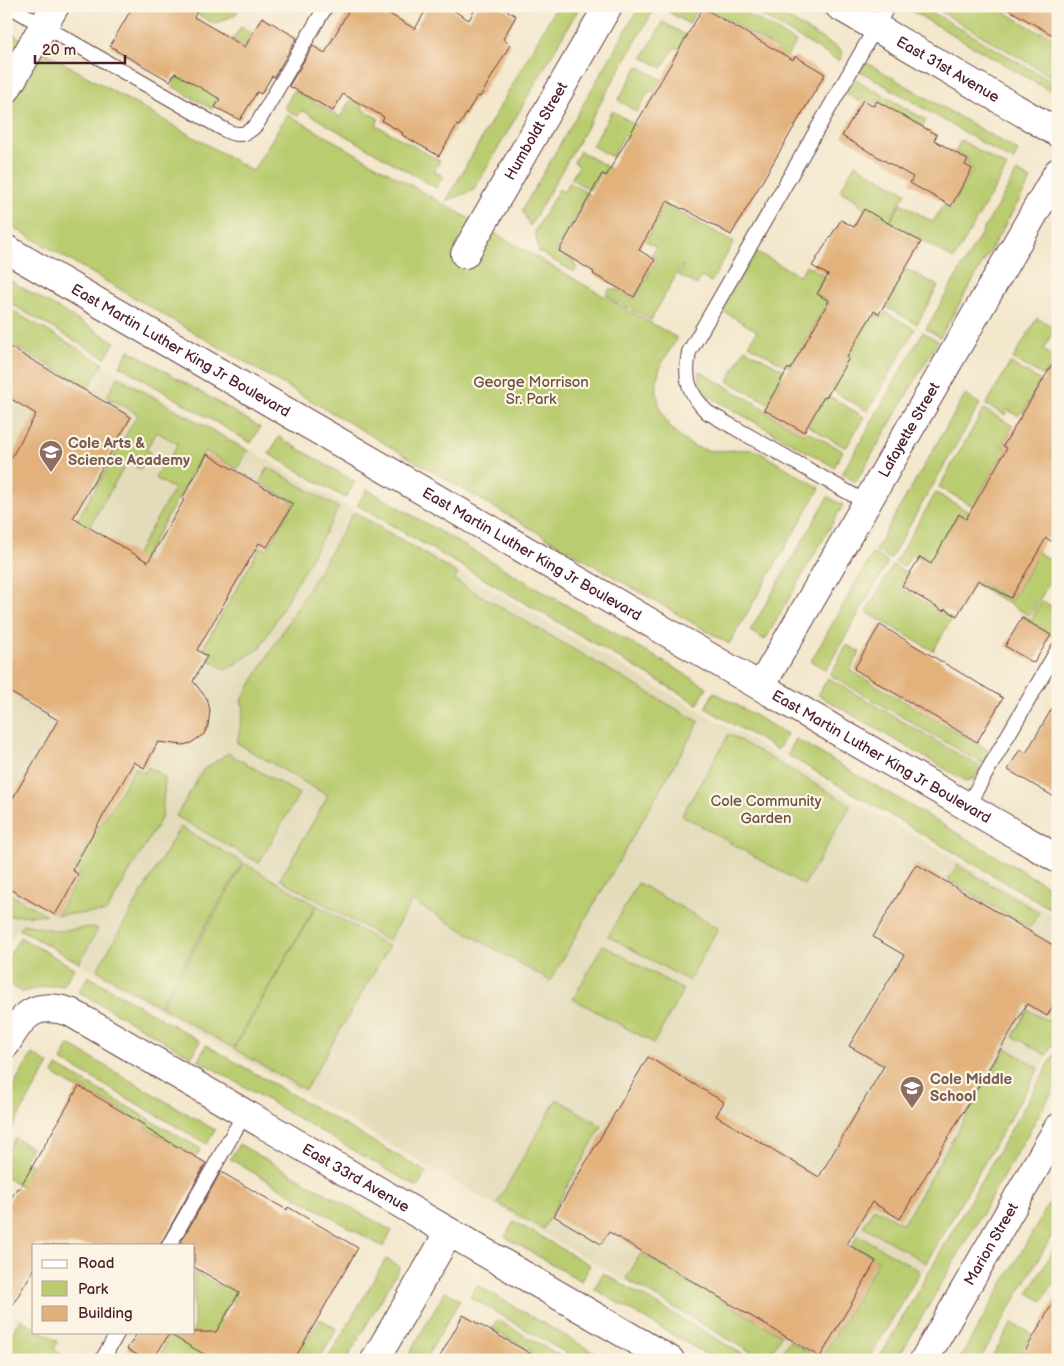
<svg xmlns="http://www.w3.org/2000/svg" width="1064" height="1366" font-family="'Balsamiq Sans',sans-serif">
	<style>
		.built { fill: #e3dbba }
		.green { fill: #b9cc70; stroke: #82764e }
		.building { fill: #e2b17b }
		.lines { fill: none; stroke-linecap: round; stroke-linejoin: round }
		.lane-casing { stroke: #633d43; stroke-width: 16 }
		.street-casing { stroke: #633d43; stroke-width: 30 }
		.secondary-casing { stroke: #633d43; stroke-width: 30 }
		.lane { stroke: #fff; stroke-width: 14 }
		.street { stroke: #fff; stroke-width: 28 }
		.secondary { stroke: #fff; stroke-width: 28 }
		.labels { text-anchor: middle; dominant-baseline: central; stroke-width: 4.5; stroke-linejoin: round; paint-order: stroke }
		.street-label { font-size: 15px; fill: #4a1f2b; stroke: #fcf5e5 }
		.park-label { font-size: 15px; fill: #6b5340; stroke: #fcf5e5 }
		.education-label { font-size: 15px; font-weight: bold; fill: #785e54; stroke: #fcf5e5; text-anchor: start }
	</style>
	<rect width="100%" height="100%" fill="#fcf5e5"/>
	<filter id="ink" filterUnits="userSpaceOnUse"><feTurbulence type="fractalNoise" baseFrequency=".02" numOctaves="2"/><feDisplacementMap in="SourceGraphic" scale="10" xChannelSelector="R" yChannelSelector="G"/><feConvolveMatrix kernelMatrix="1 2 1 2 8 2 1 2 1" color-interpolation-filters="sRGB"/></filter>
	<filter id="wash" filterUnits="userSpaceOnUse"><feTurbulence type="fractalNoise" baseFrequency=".0096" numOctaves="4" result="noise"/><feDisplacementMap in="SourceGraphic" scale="20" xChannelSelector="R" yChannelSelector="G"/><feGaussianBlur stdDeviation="1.12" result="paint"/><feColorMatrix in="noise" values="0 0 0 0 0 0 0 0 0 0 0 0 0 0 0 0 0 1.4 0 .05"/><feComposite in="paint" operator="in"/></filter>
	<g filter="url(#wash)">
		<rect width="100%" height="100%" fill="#f3e7cc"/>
		<path class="built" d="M6,308L1058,919V1038L871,1360H761L18,928L6,948Z"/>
		<path class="green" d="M202,6H240L235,15L215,24L198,15Z
			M557,6H580L474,190L446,201Z
			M640,6H656L530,226L522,210Z
			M672,6H699L689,24L669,12Z
			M703,6H734L796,42L780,68L769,62L777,49Z
			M745,6H767L841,50L843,54L839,61Z
			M903,6H922L1054,83L1050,91Z
			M943,6H995L1040,33L1041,31L1058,41L1057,80L940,11Z
			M663,22L770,84L751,91L675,47L662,68L643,57Z
			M241,27L252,33L245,46L277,65L223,69L238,43L233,39Z
			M6,30L253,171L287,114L677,338C672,348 662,360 659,371C649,404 672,444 707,450C721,453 744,447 757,451C763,453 768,458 774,461C789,470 805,479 820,488L729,644L6,223Z
			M864,64H869L1018,151L1013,161L860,71Z
			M638,66L745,128L726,134L650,90L637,112L618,100Z
			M177,76L182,79L184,76L230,79L212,109L172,86Z
			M855,79L926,120L923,126L915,122L912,127L895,117L897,112L877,100L874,104L863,98L860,102L846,94Z
			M294,90L340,117L351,99L363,106L362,109L379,119L376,125L440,161L434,171L443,176L436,188L302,110L298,116L284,108Z
			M612,111L719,173L700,180L624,136L612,157L592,146Z
			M961,140L1007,167L954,259L890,222L901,203L933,222L943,205L950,209L973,169L967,165L969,160L955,152Z
			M580,151L658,196L654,202L601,172L590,190L571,179L579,166L574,162Z
			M855,164L906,193L889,222L859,205L860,202L840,191Z
			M1017,172L1031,180L940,337L926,329Z
			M569,183L589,194L556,251L575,261L573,264L577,267L574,272L539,252L535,231L559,189L564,192Z
			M665,204L734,242L711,282L701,277L697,285L679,275L683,267L681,266L651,320L606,295L610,288L615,291L616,289L634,299L657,259L651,256L656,247L637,236L639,232L648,237Z
			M755,251L800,276L806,265L825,276L816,294L828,301L790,368L749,345L757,331L721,310Z
			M898,268L905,272L907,269L938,286L917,324L886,307L890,301L882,296Z
			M6,278L115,342L105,358L6,301Z
			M828,303L867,326L875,314L882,318L885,312L915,329L868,411L831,390L849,358L810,335Z
			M6,307L103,363L88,388L6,341Z
			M1037,318L1055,328L1043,350L1055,357L1044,376L1013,359Z
			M923,332L938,341L856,482L842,474Z
			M745,349L784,370L782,374L783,375L768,403L728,381Z
			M129,350L260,427L251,443L120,366Z
			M1010,363L1041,381L1023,412H1021L1018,416L1008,410L1005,415L986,405Z
			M699,371L764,408L762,410L804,434L807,431L843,451L834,467L700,391Z
			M118,377L248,451L237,469L205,451L117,604L134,558L174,489L155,478L164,461L167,462L178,444L157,432L146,450L150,452L140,469L127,462L74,553L51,566L138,414L107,397Z
			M965,395L980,404L890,559L875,550Z
			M829,396L864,417L846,448L808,426L824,398L827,400Z
			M984,409L1013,426L1002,446L1013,453L1008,461L1001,457L978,496L994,506L992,517L939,487Z
			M279,437L355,482L345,498L269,454Z
			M268,467L339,508L260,648L226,670L209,660L213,653L203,648L260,547L267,550L294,503L260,482Z
			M367,489L707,687L698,704L357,505Z
			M936,493L983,520L976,524L959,514L936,552L943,557L938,567L920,556L918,558L912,554L904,567L895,562Z
			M828,497L843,505L765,640L750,631Z
			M354,512L458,574L454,580L699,722L550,981L412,901L388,941L280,879L328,796L237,743L244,708L241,701Z
			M1018,541L1058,564V568L1030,616L968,580L970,576L1011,600L1034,561L1016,550Z
			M873,553L888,562L826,670L811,661Z
			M893,565L909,574L901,588L952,618L933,651L866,612Z
			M1042,601L1058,610V620L1056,623L1058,624L1057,639L1022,617L1023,615L1031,620Z
			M847,645L860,652L850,670L990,751L983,764L830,675Z
			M828,678L981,767L975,778L966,781L818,695Z
			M714,692L787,734L778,750L705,708Z
			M729,734L851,805L804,885L682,815Z
			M796,739L1058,892V913L787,755Z
			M228,753L299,794L259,863L176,816L203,770Z
			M135,767L145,773L148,767L165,777L162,817L106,912L57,915L81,873L74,869Z
			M180,827L243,862L159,1006L97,970Z
			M244,863L316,905L233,1048L161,1007Z
			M957,865L1039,912L1030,928L948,880Z
			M638,883L718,928L689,981L608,936Z
			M6,892L47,915L6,916Z
			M317,905L389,947L305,1090L234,1049Z
			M23,924L57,931L93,927L98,929L79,963L19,929Z
			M20,937L74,968L64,985L43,987L22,992L6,983V962Z
			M603,945L683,990L654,1043L573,999Z
			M88,976L200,1041L192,1057L79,992Z
			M1058,1004V1034L1046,1055L1013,1036L1028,1010L1048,1021Z
			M69,1045L215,1130L207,1144L61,1060Z
			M206,1045L426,1172L417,1187L198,1060Z
			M1006,1048L1039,1068L926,1263L863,1226L874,1208L903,1224Z
			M1058,1048V1082L897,1360H878Z
			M32,1054L49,1064L6,1138V1099Z
			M57,1066L201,1149L196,1157L146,1128L147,1125L79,1086L77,1089L53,1074Z
			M557,1099L602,1126L543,1229L497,1203Z
			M15,1138L31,1147L24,1160L32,1165L27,1173L49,1185L32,1192L8,1178L6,1180V1152Z
			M239,1144L392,1231L383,1247L230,1159Z
			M1058,1188V1225L980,1360H959Z
			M514,1221L590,1265L581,1281L505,1237Z
			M858,1235L920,1271L868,1360H778L789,1341L821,1359L878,1261L852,1245Z
			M1058,1242V1288L1052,1285L1042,1301L1028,1293Z
			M641,1253L781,1335L767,1360H764L626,1279Z
			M386,1259L400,1267L346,1360H327Z
			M194,1271L221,1287L223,1284L236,1291L234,1294L243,1298L239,1305L230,1301L220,1319L227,1324L220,1328L202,1360H157L165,1344L144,1332H160L168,1336L170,1332H194Z
			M603,1273L753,1360H716L594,1289Z
			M477,1285L607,1360H578L470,1297Z
			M445,1291L460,1300L425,1360H406Z
			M20,1319L34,1327V1332H43L58,1341L54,1350L70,1360H6V1343Z
			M320,1319L337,1329L319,1360H283L307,1337L309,1338Z
			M498,1320L567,1360H546L492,1329Z
			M1012,1323L1032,1334L1021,1353L1017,1351L1012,1360H990Z"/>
		<g id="blocks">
			<path class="building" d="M133,6H200L194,17L245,47L262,17L297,38L274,77L272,76L261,94L257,92L240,120L215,107L220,99L175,73L170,81L115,50L116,49L110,46Z
				M351,6H376L415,29L428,6H446L469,20L477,6H500L516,16L503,39L510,45L480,97L477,96L459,126L457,125L439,156L402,135L403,133L382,121L384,117L343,94L333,111L289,86L313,46L325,53Z
				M1002,6H1058V38Z
				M703,8L793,60L795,56L825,74L731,235L683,208L682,209L667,201L639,250L655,260L634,297L593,274L594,272L559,251L602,174L606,176Z
				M863,100L874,106L877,101L937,135L934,140L968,160L965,165L972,169L951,206L910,183L913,177L842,136Z
				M864,209L921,242L879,314L874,311L847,357L849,358L826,398L824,397L804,432L764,410L788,368L790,370L829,301L817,294L828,275L812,266L841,220L854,227Z
				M6,345L131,417L73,518L148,562L184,500L182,499L207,454L293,504L267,547L259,543L197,650L207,656L193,681L207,699L210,710L208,726L204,734L191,743L183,745L158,742L144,768L134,762L72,870L78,874L55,915L6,887V810L58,720L6,690V467L36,414L6,396Z
				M1058,355V545L1046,538L1011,598L978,580L957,616L945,609L943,611L902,586L920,557L931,564L959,514L966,519L1007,448L1003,446Z
				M1022,618L1051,635L1034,663L1005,646Z
				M880,625L1003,698L977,742L854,669Z
				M1058,698V799L1008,770L1020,749L1026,753Z
				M916,864L1058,948V997L1047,1016L1027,1004L900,1219L872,1202L847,1244L876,1261L820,1357L609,1232L601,1244L554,1216L648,1057L724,1102L716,1116L819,1177L884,1066L849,1046L904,955L873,937Z
				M79,1086L146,1126L145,1128L206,1163L160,1245H34V1269L6,1316V1207L17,1188L19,1189Z
				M221,1172L287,1210L288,1207L358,1248L294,1360H214L169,1334L153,1360H146L127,1349L138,1332H216L239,1293L194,1267V1245H179Z
				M1058,1294V1360H1020Z
				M463,1315L496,1334L542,1360H438Z"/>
		</g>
	</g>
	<g filter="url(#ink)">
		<use href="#blocks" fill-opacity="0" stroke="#633d43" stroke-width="1"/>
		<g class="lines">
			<defs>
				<path id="lane" d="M9,6L225,130C238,137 247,135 257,124L326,6
					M867,503L707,412C688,392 684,379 689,352L888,6
					M967,806L1058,649
					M169,1245L245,1113
					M102,1360L118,1332"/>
				<g id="street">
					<path id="s1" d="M465,254L608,6"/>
					<path id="s2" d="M761,686L1058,172"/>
					<path id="s3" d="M6,1044C23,1014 35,1001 70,1012L670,1360"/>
					<path d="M375,1360L449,1232"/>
					<path id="s4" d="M924,1360L1058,1128"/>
				</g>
				<g id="secondary">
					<path id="s5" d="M839,6L1058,133"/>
					<path d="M6,90L55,6"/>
					<path id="s6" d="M6,249L1058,859"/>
				</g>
			</defs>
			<use href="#lane" class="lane-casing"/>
			<use href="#street" class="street-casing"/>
			<use href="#secondary" class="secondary-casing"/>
			<use href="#lane" class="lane"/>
			<use href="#street" class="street"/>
			<use href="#secondary" class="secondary"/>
		</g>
	</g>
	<defs>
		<symbol id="school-pin" viewBox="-11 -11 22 30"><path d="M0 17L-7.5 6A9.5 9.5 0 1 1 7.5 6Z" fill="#8d6e63" stroke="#fcf5e5"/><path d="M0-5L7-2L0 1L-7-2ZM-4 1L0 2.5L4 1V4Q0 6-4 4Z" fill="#fff"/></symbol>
	</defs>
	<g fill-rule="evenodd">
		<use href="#school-pin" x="37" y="438" width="28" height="38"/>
		<use href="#school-pin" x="898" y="1074" width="28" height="38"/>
	</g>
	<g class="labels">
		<g class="street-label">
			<text stroke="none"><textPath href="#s5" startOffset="126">East 31st Avenue</textPath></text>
			<text stroke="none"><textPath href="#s1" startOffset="142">Humboldt Street</textPath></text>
			<text stroke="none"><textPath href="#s6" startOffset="202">East Martin Luther King Jr Boulevard</textPath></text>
			<text stroke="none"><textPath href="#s2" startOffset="296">Lafayette Street</textPath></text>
			<text stroke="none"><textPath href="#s6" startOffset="608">East Martin Luther King Jr Boulevard</textPath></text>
			<text stroke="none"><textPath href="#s6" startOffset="1012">East Martin Luther King Jr Boulevard</textPath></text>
			<text stroke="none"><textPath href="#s3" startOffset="411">East 33rd Avenue</textPath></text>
			<text stroke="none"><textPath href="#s4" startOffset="134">Marion Street</textPath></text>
		</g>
		<g class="park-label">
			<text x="531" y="382">George Morrison<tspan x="531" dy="17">Sr. Park</tspan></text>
			<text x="766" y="801">Cole Community<tspan x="766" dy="17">Garden</tspan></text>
		</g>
		<g class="education-label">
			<text x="68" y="443">Cole Arts &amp;<tspan x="68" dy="17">Science Academy</tspan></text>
			<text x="930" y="1079">Cole Middle<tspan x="930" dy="17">School</tspan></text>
		</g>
	</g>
	<rect width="1064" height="1366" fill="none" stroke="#fcf5e5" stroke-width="25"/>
	<rect x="32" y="1244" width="162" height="90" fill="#fcf5e5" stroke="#b59f9b"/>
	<rect x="42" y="1260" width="25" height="8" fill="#ffffff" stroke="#b59f9b"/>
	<text x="78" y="1268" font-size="15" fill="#4a1f2b">Road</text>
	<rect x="42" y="1281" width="25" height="15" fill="#b9cc70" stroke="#b59f9b"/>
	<text x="78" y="1294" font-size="15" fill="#4a1f2b">Park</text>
	<rect x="42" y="1306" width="25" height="15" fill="#e2b17b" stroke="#b59f9b"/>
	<text x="78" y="1318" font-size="15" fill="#4a1f2b">Building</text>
	<path d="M35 55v8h90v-8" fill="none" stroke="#4a1f2b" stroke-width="2.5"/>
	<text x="42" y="55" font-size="15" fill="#4a1f2b" stroke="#fcf5e5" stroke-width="4" paint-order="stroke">20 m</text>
</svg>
